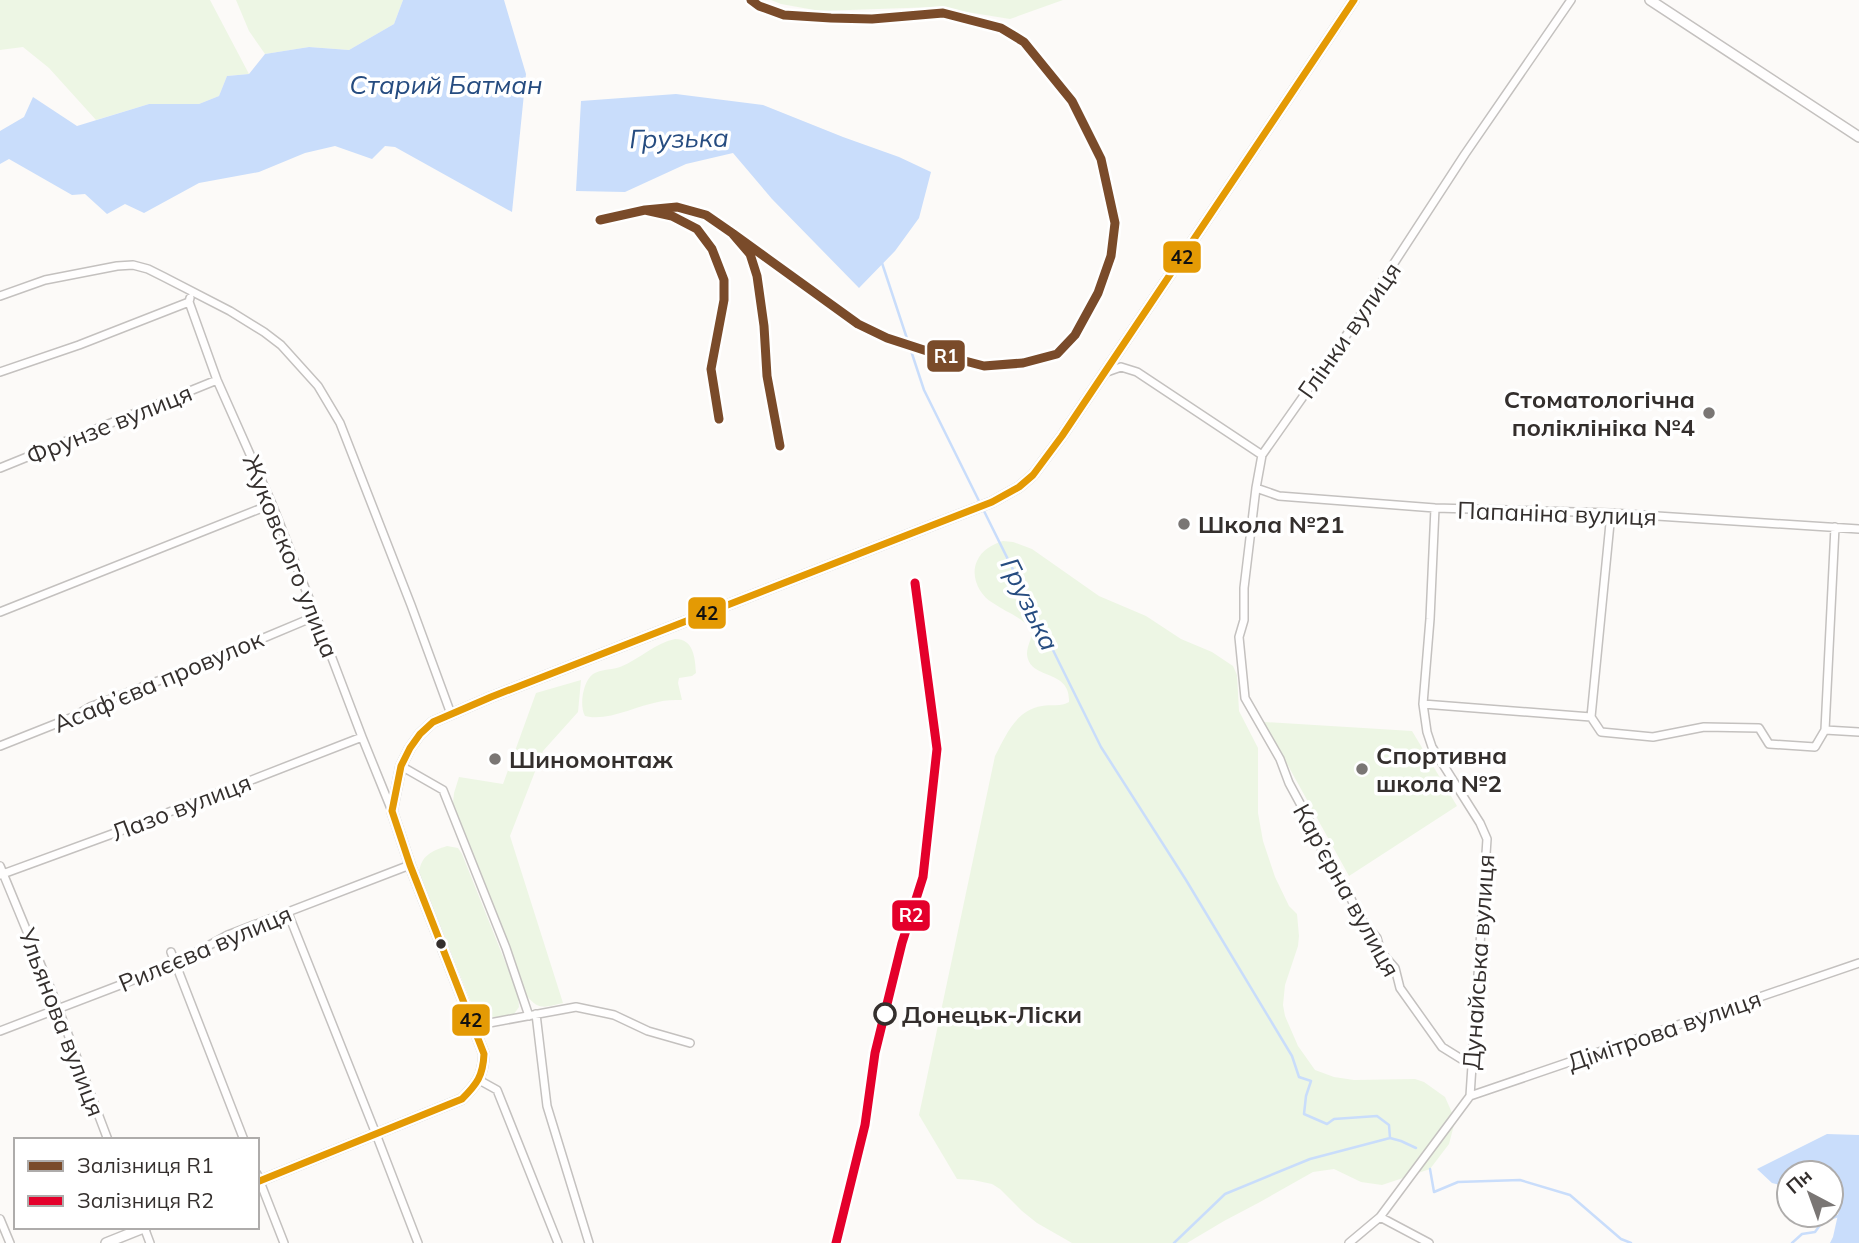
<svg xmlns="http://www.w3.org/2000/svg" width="1859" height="1243" font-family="Mulish,sans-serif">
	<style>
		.green { fill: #edf6e4 }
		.water { fill: #c9ddfb }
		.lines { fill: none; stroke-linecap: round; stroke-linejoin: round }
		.stream { stroke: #c9ddfb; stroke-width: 2.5 }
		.minor-casing { stroke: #c4c1bf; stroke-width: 10 }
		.tertiary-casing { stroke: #c4c1bf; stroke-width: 12 }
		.minor { stroke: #fffefe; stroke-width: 7 }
		.tertiary { stroke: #fffefe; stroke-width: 9 }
		.bus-1-casing { stroke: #fff; stroke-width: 12 }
		.bus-1 { stroke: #e49a04; stroke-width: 7 }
		.rail-1-casing { stroke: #fff; stroke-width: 14 }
		.rail-2-casing { stroke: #fff; stroke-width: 14 }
		.rail-1 { stroke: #7a4b2a; stroke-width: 9 }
		.rail-2 { stroke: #e4002b; stroke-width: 9 }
		.poi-dot { fill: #7a7674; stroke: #fff; stroke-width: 2.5 }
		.bus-dot { fill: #342f2d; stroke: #fff; stroke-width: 2.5 }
		.stop-dot { fill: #fff; stroke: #342f2d; stroke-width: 3.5 }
		.labels { text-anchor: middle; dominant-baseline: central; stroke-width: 7; stroke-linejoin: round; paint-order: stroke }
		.street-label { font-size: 24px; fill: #342f2d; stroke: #fff }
		.poi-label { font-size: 24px; font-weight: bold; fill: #342f2d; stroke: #fff; text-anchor: start }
		.stop-label { font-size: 24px; font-weight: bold; fill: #342f2d; stroke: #fff; text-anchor: start }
		.water-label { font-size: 26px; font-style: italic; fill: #264c80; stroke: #fff }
		.line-badge { stroke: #fff; stroke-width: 2.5 }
		.badge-label { font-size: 19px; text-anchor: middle; font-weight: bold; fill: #fff }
		.pale-badge-label { font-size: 19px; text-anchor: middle; font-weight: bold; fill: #111 }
	</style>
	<rect width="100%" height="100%" fill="#fcfaf8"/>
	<path class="green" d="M0,0H210L249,74L227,76L219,96L199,104H149L96,120L49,68L23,47L0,50Z
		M236,0H403L394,24L349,50L309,47L265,54L249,31Z
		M771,0H1063L1010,19L936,7L820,11L781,4Z
		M1003,541L1013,542L1032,549L1099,596L1146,616L1181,639L1212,652L1233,666L1237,675L1239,711L1258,748V813L1263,841L1275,877L1289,906L1297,914L1299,936L1298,946L1285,985L1283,1005L1285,1016L1298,1046L1315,1070L1334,1077L1354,1080L1415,1079L1424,1082L1445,1097L1453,1115L1454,1125L1449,1144L1430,1169L1382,1185L1361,1182L1334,1169L1313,1172L1260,1202L1224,1221L1187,1243H1072L1037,1223L1022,1211L1000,1189L992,1184L973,1180L957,1179L919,1115L995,756C1006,735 1016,710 1042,706C1051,704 1061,707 1069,702C1071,668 1029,681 1027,654C1027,647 1031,639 1033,632C1023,617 1007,613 993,603C979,595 970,576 977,561C982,550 991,545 1003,541Z
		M675,639C694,639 695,658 696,673L692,676L679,678L678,683L682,700C674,700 666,700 658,702C636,706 607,722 585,716C579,706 583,681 593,674C601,669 611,670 620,667C640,659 655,643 675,639Z
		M581,680L578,712L543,751L510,836L563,1003C546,1007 539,1011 527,996L453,803L454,793L459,777L503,784L536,693Z
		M1264,722L1412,731L1457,806L1349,876Z
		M447,846L458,848L462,854L518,994L519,1007L514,1014C501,1016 487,1021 476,1015L419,873C421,855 432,851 447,846Z"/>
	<path class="water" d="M403,0H504L526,74L512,212L395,147L385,146L372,159L335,146L305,153L259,172L199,183L144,213L125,204L107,214L85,194L72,195L9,159L0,164V131L24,117L33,97L77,126L149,104H199L219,96L227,76L249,74L265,54L309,47L349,50L394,24Z
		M676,94L763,105L843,137L899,157L931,172L919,218L895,251L859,288L772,199L733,153L686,164L625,192L576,191L581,101Z
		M1827,1134L1859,1135V1243H1830L1833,1237L1839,1210L1831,1202V1173H1789V1187L1772,1183L1757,1169Z"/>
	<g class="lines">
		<path class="stream" d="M882,263L924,390L980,503
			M983,509L1101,747L1186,880L1292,1056L1299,1077L1311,1081L1306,1096L1304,1114L1327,1124L1334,1119L1377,1116L1389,1125L1390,1138L1401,1141L1416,1148
			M1430,1169L1434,1192L1458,1182L1520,1180L1570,1195L1621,1239L1631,1243
			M1174,1243L1225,1194L1310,1159L1390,1138
			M1792,1243L1802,1234L1815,1232L1823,1221L1841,1215"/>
		<defs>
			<path id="minor" d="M0,296L45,280L117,266L133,265L148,269L164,277L230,311L264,332L281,345L318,386L340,423L411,605L451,714
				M189,302L217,380L272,504L316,616L362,737L392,811
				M0,372L79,345L189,302L190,298
				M1104,373L1121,367L1137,372L1262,455
				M0,468L217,380
				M1256,488L1279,496L1435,508L1611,513L1859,529
				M1435,508L1430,619L1423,704L1427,732L1432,747L1480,823L1487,839L1470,1096
				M0,612L272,504
				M1423,704L1591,717
				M1591,717L1601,732L1653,737L1704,727L1759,728L1769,744L1815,747L1825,730L1835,527
				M1591,717L1611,513
				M1825,730L1859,732
				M0,746L73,717L90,707L192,668L316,616
				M401,766L443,790L506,948L529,1016
				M0,866L52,992L108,1140
				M0,875L123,830L362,737
				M288,913L376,1134L418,1243
				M171,952L244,1140
				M536,1014L547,1106L589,1243
				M473,1026L576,1007L614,1015L648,1031L690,1043
				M0,1031L175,964L228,935L410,865
				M1471,1065L1442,1047L1400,988L1395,968L1381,952L1377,938L1360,918L1345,886L1321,848L1315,831L1289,783L1280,759L1245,698L1239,637L1244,620V588L1256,488L1262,455L1357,320L1465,154L1571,0
				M479,1080L497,1090L558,1243
				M1470,1096L1859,963
				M257,1174L284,1243
				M1380,1217L1429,1243
				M0,1219L10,1243
				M144,1227L150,1243
				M1349,1243L1380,1217L1470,1096"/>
			<path id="tertiary" d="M1650,0L1859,137
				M257,1182L462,1099C477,1084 483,1076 484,1054L410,865L392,811L401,766L410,748L420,734L433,722L491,697L992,502L1019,487L1033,475L1062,436L1354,0
				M106,1243L146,1227"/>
		</defs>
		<use href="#minor" class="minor-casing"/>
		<use href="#tertiary" class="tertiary-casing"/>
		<use href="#minor" class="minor"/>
		<use href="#tertiary" class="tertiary"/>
		<defs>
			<path id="bus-1" d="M257,1182L462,1099C477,1084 483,1076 484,1054L410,865L392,811L401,766L410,748L420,734L433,722L491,697L992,502L1019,487L1033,475L1062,436L1354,0"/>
		</defs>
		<use href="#bus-1" class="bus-1-casing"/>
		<use href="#bus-1" class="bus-1"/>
		<defs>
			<path id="rail-1" d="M645,210L677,207L706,215L732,233L750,254L757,276L764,326L767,376L780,446
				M600,220L645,210L672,216L697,229L712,249L724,280V300L711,369L719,419
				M732,233L858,324L887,338L927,351L984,366L1023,363L1057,354L1075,335L1098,293L1111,256L1115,223L1101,159L1072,101L1024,42L1001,28L943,13L872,19L831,18L784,15L759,6L751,0"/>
			<path id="rail-2" d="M836,1243L865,1125L875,1053L902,943L923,877L937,749L915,583"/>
		</defs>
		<use href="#rail-1" class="rail-1-casing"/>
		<use href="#rail-2" class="rail-2-casing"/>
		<use href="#rail-1" class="rail-1"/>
		<use href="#rail-2" class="rail-2"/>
	</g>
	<g class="poi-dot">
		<circle cx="1709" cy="413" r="7"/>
		<circle cx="1184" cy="524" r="7"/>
		<circle cx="495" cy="759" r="7"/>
		<circle cx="1362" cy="769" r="7"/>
	</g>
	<circle class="bus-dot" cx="441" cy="944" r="6"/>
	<circle class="stop-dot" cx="885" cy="1014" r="10"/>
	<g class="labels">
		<g class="street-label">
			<text transform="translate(1349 330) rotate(-55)">Глінки вулиця</text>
			<text transform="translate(109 424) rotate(-22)">Фрунзе вулиця</text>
			<text transform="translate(1557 513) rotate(2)">Папаніна вулиця</text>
			<text transform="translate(291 556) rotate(68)">Жуковского улица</text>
			<text transform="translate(158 681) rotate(-23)">Асаф’єва провулок</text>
			<text transform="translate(181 807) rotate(-21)">Лазо вулиця</text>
			<text transform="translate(1347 890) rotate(61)">Кар’єрна вулиця</text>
			<text transform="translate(205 948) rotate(-23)">Рилєєва вулиця</text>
			<text transform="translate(1478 962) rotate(-86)">Дунайська вулиця</text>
			<text transform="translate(62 1022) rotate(69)">Ульянова вулиця</text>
			<text transform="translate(1664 1030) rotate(-19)">Дімітрова вулиця</text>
		</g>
		<g class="poi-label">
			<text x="1695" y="399" text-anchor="end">Стоматологічна<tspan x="1695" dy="28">поліклініка №4</tspan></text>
			<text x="1198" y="524">Школа №21</text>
			<text x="1376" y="755">Спортивна<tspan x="1376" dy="28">школа №2</tspan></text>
			<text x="509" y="759">Шиномонтаж</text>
		</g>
		<g class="stop-label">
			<text x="902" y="1014">Донецьк-Ліски</text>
		</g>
		<g class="water-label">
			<text x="446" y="84">Старий Батман</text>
			<text transform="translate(679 138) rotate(-1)">Грузька</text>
			<text transform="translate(1030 604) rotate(64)">Грузька</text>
		</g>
	</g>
	<g class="line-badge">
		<rect x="1162" y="240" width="40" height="34" rx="7" fill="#e49a04"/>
		<rect x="926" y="339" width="40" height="34" rx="7" fill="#7a4b2a"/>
		<rect x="687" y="596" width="40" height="34" rx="7" fill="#e49a04"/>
		<rect x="891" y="899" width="40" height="33" rx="7" fill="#e4002b"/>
		<rect x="451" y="1003" width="40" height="34" rx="7" fill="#e49a04"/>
	</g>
	<g class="badge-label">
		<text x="946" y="363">R1</text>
		<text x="911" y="922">R2</text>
	</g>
	<g class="pale-badge-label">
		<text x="1182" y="264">42</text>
		<text x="707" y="620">42</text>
		<text x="471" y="1027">42</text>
	</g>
	<rect x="14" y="1138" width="245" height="91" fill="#ffffff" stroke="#aeacab" stroke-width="2"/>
	<rect x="28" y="1161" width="35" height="10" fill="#7a4b2a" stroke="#aeacab" stroke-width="2"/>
	<text x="77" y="1173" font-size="21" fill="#342f2d">Залізниця R1</text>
	<rect x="28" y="1196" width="35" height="10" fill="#e4002b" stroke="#aeacab" stroke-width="2"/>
	<text x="77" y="1208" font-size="21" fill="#342f2d">Залізниця R2</text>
	<g transform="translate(1810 1194) rotate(319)"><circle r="33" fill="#ffffff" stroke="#aeacab" stroke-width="2"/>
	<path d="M0-5L12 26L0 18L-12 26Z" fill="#7a7674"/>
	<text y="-10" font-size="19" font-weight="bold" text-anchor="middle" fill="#342f2d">Пн</text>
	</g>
</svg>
